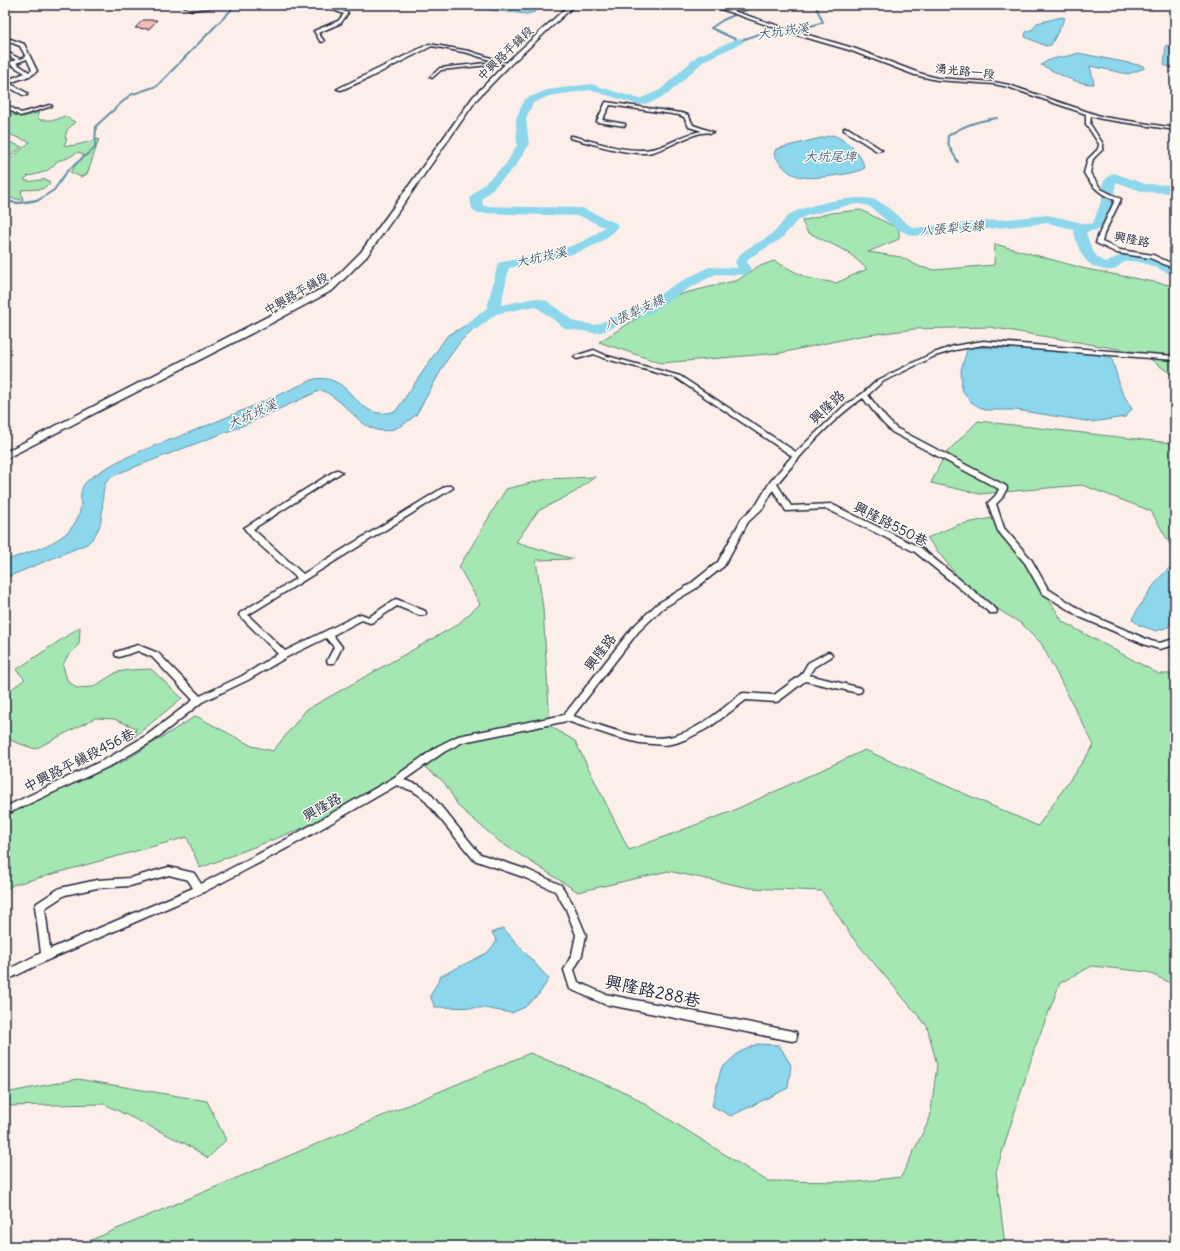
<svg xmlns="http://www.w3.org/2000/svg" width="1180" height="1251" font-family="Delius,'LXGW WenKai TC',sans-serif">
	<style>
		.green { fill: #a5e7b2; stroke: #648476 }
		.water { fill: #8cd7ec; stroke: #628fa5 }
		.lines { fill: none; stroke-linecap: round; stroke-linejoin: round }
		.stream-far1 { stroke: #628fa5; stroke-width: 2 }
		.stream { stroke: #628fa5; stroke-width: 2.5 }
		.river { fill: #8cd7ec; fill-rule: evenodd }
		.building { fill: #f7bbb6; stroke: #22223b }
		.minor-casing { stroke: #22223b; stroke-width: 3 }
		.tertiary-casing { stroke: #22223b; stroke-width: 3 }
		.minor { fill: #fdfcf7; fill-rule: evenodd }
		.tertiary { fill: #fdfcf7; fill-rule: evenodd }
		.labels { text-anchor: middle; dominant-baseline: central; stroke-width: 3; stroke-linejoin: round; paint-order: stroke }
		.far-street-label { font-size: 12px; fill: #22223b; stroke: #fdfcf7 }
		.far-water-label { font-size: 13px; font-style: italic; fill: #425870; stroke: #fdfcf7 }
		.street-label { font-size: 14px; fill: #22223b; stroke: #fdfcf7 }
		.near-street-label { font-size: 17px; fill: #22223b; stroke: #fdfcf7 }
	</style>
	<rect width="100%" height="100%" fill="#fcefea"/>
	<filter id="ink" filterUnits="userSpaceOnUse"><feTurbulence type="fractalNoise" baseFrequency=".025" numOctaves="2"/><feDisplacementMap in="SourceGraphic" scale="8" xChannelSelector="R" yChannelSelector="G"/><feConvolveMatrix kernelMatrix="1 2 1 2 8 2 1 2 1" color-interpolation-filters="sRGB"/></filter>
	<g filter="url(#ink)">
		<path class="green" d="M40,112L37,116L40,120H56L64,116L75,122L67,130L65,138L67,139L64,145C74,148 88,141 99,139L89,169L87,174L81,177L70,172L84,155L78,152L68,158L57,161C51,171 40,174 28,176L24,180C33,184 40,177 49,181L50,183L42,189L21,190L23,200L5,197V164L30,142L5,133V116L10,114L24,117Z
			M5,140L22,147L5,160Z
			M861,210L899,229V239L868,252L901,257L920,267L935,270L994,265L995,244L1086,269L1175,286V377L1142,353L989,327L915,329L860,336L780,353L661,363L599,342L673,296L738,280L757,267L774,261L807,278L836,283L867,269L848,252L807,232L802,221L830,213Z
			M978,421L1171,443L1175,441V545L1170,544L1151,511L1082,485L980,494L931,483L945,454Z
			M595,477L575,492L538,511L516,542L573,559L536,560L543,608L550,726L575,741L629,850L730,812L865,750L1038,826L1094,745L1041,643L1022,624L970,592L927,538L957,525L997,517L1063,622L1159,674H1175V985L1147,972L1092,966L1060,983L1035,1047L996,1172L1005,1246H77L530,1053L629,1094L767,1181L857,1182L901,1177L930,1118L937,1065L927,1026L852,937L822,891L750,888L668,871L578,892L500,842L459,807L444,782L418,762L313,824L200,868L187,837L13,885L5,890V815L124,761L196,716L252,746L273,751L306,710L457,625L480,604L459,567L506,489L547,479Z
			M80,627L79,644L67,657L63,665L67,680L77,688L93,687L117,672L130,670L151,669L182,698L134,737L136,728L114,719L95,718L35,749L12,741L5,732V694L25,679L16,670Z
			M78,1079L207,1101L226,1140L208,1158L186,1144L104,1104L5,1106V1093Z"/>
		<path class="water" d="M444,5H541L535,12L527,14Z
			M1062,17L1065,18L1051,45L1046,46L1025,37L1026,32L1033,29L1037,23Z
			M1166,45L1175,47V69L1164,65Z
			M1078,53L1144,66L1145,68L1128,74L1090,66L1094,84C1076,85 1056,72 1041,65C1051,56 1068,58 1078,53Z
			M833,135C848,141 860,152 865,168C854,174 844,174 832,176C804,179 790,181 774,154L776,149Z
			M491,311L460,342L447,360L416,415C368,456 358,406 321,390L242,426L119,473C116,475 111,477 108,480C96,492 112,523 87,544L5,578V561C29,551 67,544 78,517C85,501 74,489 92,477C121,456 156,446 188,433C231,416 272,398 314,379C354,372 354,425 396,411L447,336Z
			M968,347L1089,351L1112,359L1121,390L1132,409L1125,417L1092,422L1016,410H985L971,402L962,390L961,370Z
			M1175,564V619L1168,627L1156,631L1139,625L1132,619C1140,605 1161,571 1175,564Z
			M503,928L549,979L539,994L525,1007L512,1013L484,1008L435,1007L430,996L441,976L487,953L497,941L492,933Z
			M757,1044L779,1045L791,1065L788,1088L731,1116L712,1106L721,1069L738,1053Z"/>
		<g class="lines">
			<path class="stream-far1" d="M746,5V10L723,20L711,28L739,41L765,32L808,27L823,22L815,5
				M958,162C954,154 946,145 948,136C963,125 979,121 997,118
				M37,201L54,190L68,170L95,148L96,126L130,95L157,86L236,5"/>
			<path class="stream" d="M5,201L18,203L38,200"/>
			<path class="river" d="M739,38L744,41L742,43L705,60L668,94L652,102L639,105L590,90L549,96L533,103L526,118L529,145L514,168L482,199L483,206L582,208L616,223L618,226C598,255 541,261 509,268L501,305L536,298L547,301L575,322L595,325L640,307L674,285L709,267L738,268L735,262C742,247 760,244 773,233C779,228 783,220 789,215C803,205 862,192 878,201C891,208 901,221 914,228L1048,215L1087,224L1093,223L1102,199L1103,182L1110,175L1114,173L1145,184L1175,185V193L1144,192L1116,182L1113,205L1104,226L1102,229L1086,232C1090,245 1093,258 1107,263C1129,245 1152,256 1175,266V275C1160,271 1147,261 1131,261C1122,260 1120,267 1113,270C1109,271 1105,270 1101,269C1082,265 1077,245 1073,229L1048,223L912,236L894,227L869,206L859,204L849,205L806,216L797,221L781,239L749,258L747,262L751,269L746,275L716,274L684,291L650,313L601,332L596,333L566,329L535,306L496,314L477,329H467L465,326L467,323L487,308L498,263C531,255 580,251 604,227L580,216L478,213L472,209L470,198L472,195L506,164L517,145L516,118L525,99L547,90L591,84L639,99L660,90L697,56Z"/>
		</g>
		<path class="building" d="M143,20H157L149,29L135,28Z"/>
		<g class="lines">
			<defs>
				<path id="minor" d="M182,5H187L193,8L229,5L192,10Z
					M321,5H327L348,13L341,23L318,33L324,41L322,42L320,41L314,31L338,21L344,14Z
					M709,5H715L791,30L853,48L919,73L937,78L994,82L1009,85L1103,117L1175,128V130L1102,119L1091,116L1090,124L1103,144V149L1093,159L1090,173L1101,189L1121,199L1104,234L1102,242L1120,250L1153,255L1175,265V269L1150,258L1117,253L1096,243L1099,234L1115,200C1100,194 1092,187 1084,173L1088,159L1098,149L1099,144L1086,124V114L1008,87L994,84L937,80L915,75L849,50L787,32Z
					M1173,11H1175V13H1173Z
					M5,37L24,44L37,71L32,75L9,83L27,93V95H23L5,85V81L25,73L10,64V62L16,60L5,54V51L20,59L26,57L20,46L5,40ZM27,59L32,70L29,72L16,63Z
					M429,44L469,51L510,64L508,65L500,63L498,64L441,70L432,78L430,77L440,68L496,62L468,53L432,46L369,78L341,90L337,89Z
					M606,102L681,113L688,115L693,125L713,132L711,133C695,129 666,151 647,153C621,154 595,144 570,138V136H572C598,142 629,155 656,148C672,144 685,133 702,131L689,127L684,117L679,115L610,105L602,120L625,124V126L597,122V121Z
					M5,104L21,113L50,105L52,106L20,116L5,107Z
					M844,128H848L882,150L877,151L844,130Z
					M983,341L1175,356V360L983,345L955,350L935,356L882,382L868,395L886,418L896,428L1006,486L1007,488L1002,498L996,504L1004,528L1031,559L1048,589L1086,613L1151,641L1159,643L1175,639V645L1159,649L1146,645L1080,617L1042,593L1025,563L998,531L988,503L996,495L999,489L892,432L882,422L863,398C830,420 802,454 777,484L791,506L831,504L921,548L996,609L997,611L996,613H990L915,552L827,509L786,511L773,490L763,508L748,522L724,566L695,589L663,608L638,632L573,716C603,726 646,745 677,735C701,728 722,709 741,694L744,693L774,695L801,675L808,663L828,652L831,653L832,655L831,657L814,667L809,675L861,688L862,690L861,692L858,693L805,681L779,701L776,702L746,700L710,727L689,738L676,743L665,745L640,743L615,737L567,721L463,742L444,752L404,780L419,785L429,792L480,854L528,870L561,885L573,904L586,935L582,955L574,970L578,982L605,994L792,1031L796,1032L797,1036L796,1040L792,1041L604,1004L570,989L564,970L572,954L576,935L566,909L555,891L523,877L474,860L423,798L413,791L397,785L293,845L202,893L50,959L5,981V971L41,953L35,906L37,903L60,888L97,880L130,878L169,867L194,873L201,884L287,839L393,778L438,746L458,736L564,715L632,628L657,604L689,585L718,562L742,518L757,504L770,482L792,456L676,378L603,358L594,354L577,359L574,357L575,356L594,350L607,356L680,376L796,452L844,406L862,394L878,380L931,354L954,346ZM169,875L188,880L193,888L50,949L45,908L65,895L97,888L130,886Z
					M336,470H338L342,472L253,529L303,574L446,486H452L453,488L248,615L285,651L358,615L361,614L369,617L396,599L425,611L426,613L425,615H419L397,606L373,622L370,623L362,620L333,635L342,647L334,663H328L327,661L334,647L326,638L287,657L248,680L202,702L153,741L114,764L5,815V807L108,758L147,735L193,700L152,657L138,651L119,657L116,656L115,654L116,652L138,645L158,653L200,696L242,676L278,654L239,615L240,613L297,578L252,538L244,528Z"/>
				<path id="tertiary" d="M569,5H575L510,65L477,99L367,256L333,290L266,326L5,459V452L327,286L361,252L473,97L506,63Z"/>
			</defs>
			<use href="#minor" class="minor-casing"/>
			<use href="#tertiary" class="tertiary-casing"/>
			<use href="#minor" class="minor"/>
			<use href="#tertiary" class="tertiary"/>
		</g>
	</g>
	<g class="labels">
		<g class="far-street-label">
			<text transform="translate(505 53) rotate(-44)">中興路平鎮段</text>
			<text transform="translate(965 71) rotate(6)">湧光路一段</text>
			<text transform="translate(1132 239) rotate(11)">興隆路</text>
			<text transform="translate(296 293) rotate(-30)">中興路平鎮段</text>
		</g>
		<g class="far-water-label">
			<text transform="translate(783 31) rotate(-8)">大坑崁溪</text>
			<text x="830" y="156">大坑尾埤</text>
			<text transform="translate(952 228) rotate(-5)">八張犁支線</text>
			<text transform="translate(541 257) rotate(-13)">大坑崁溪</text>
			<text transform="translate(634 312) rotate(-25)">八張犁支線</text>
			<text transform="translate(252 414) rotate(-24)">大坑崁溪</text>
		</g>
		<g class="street-label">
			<text transform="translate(827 407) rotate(-43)">興隆路</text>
			<text transform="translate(891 524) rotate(27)">興隆路550巷</text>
			<text transform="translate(600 652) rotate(-53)">興隆路</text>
			<text transform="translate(79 760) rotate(-27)">中興路平鎮段456巷</text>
			<text transform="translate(322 807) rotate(-30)">興隆路</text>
		</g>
		<g class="near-street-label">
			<text transform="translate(653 991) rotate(12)">興隆路288巷</text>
		</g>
	</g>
	<rect width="1180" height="1251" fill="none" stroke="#fdfcf7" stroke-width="20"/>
	<rect x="10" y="10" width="1160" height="1231" fill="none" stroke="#22223b" stroke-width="1.5" filter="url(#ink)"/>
</svg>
